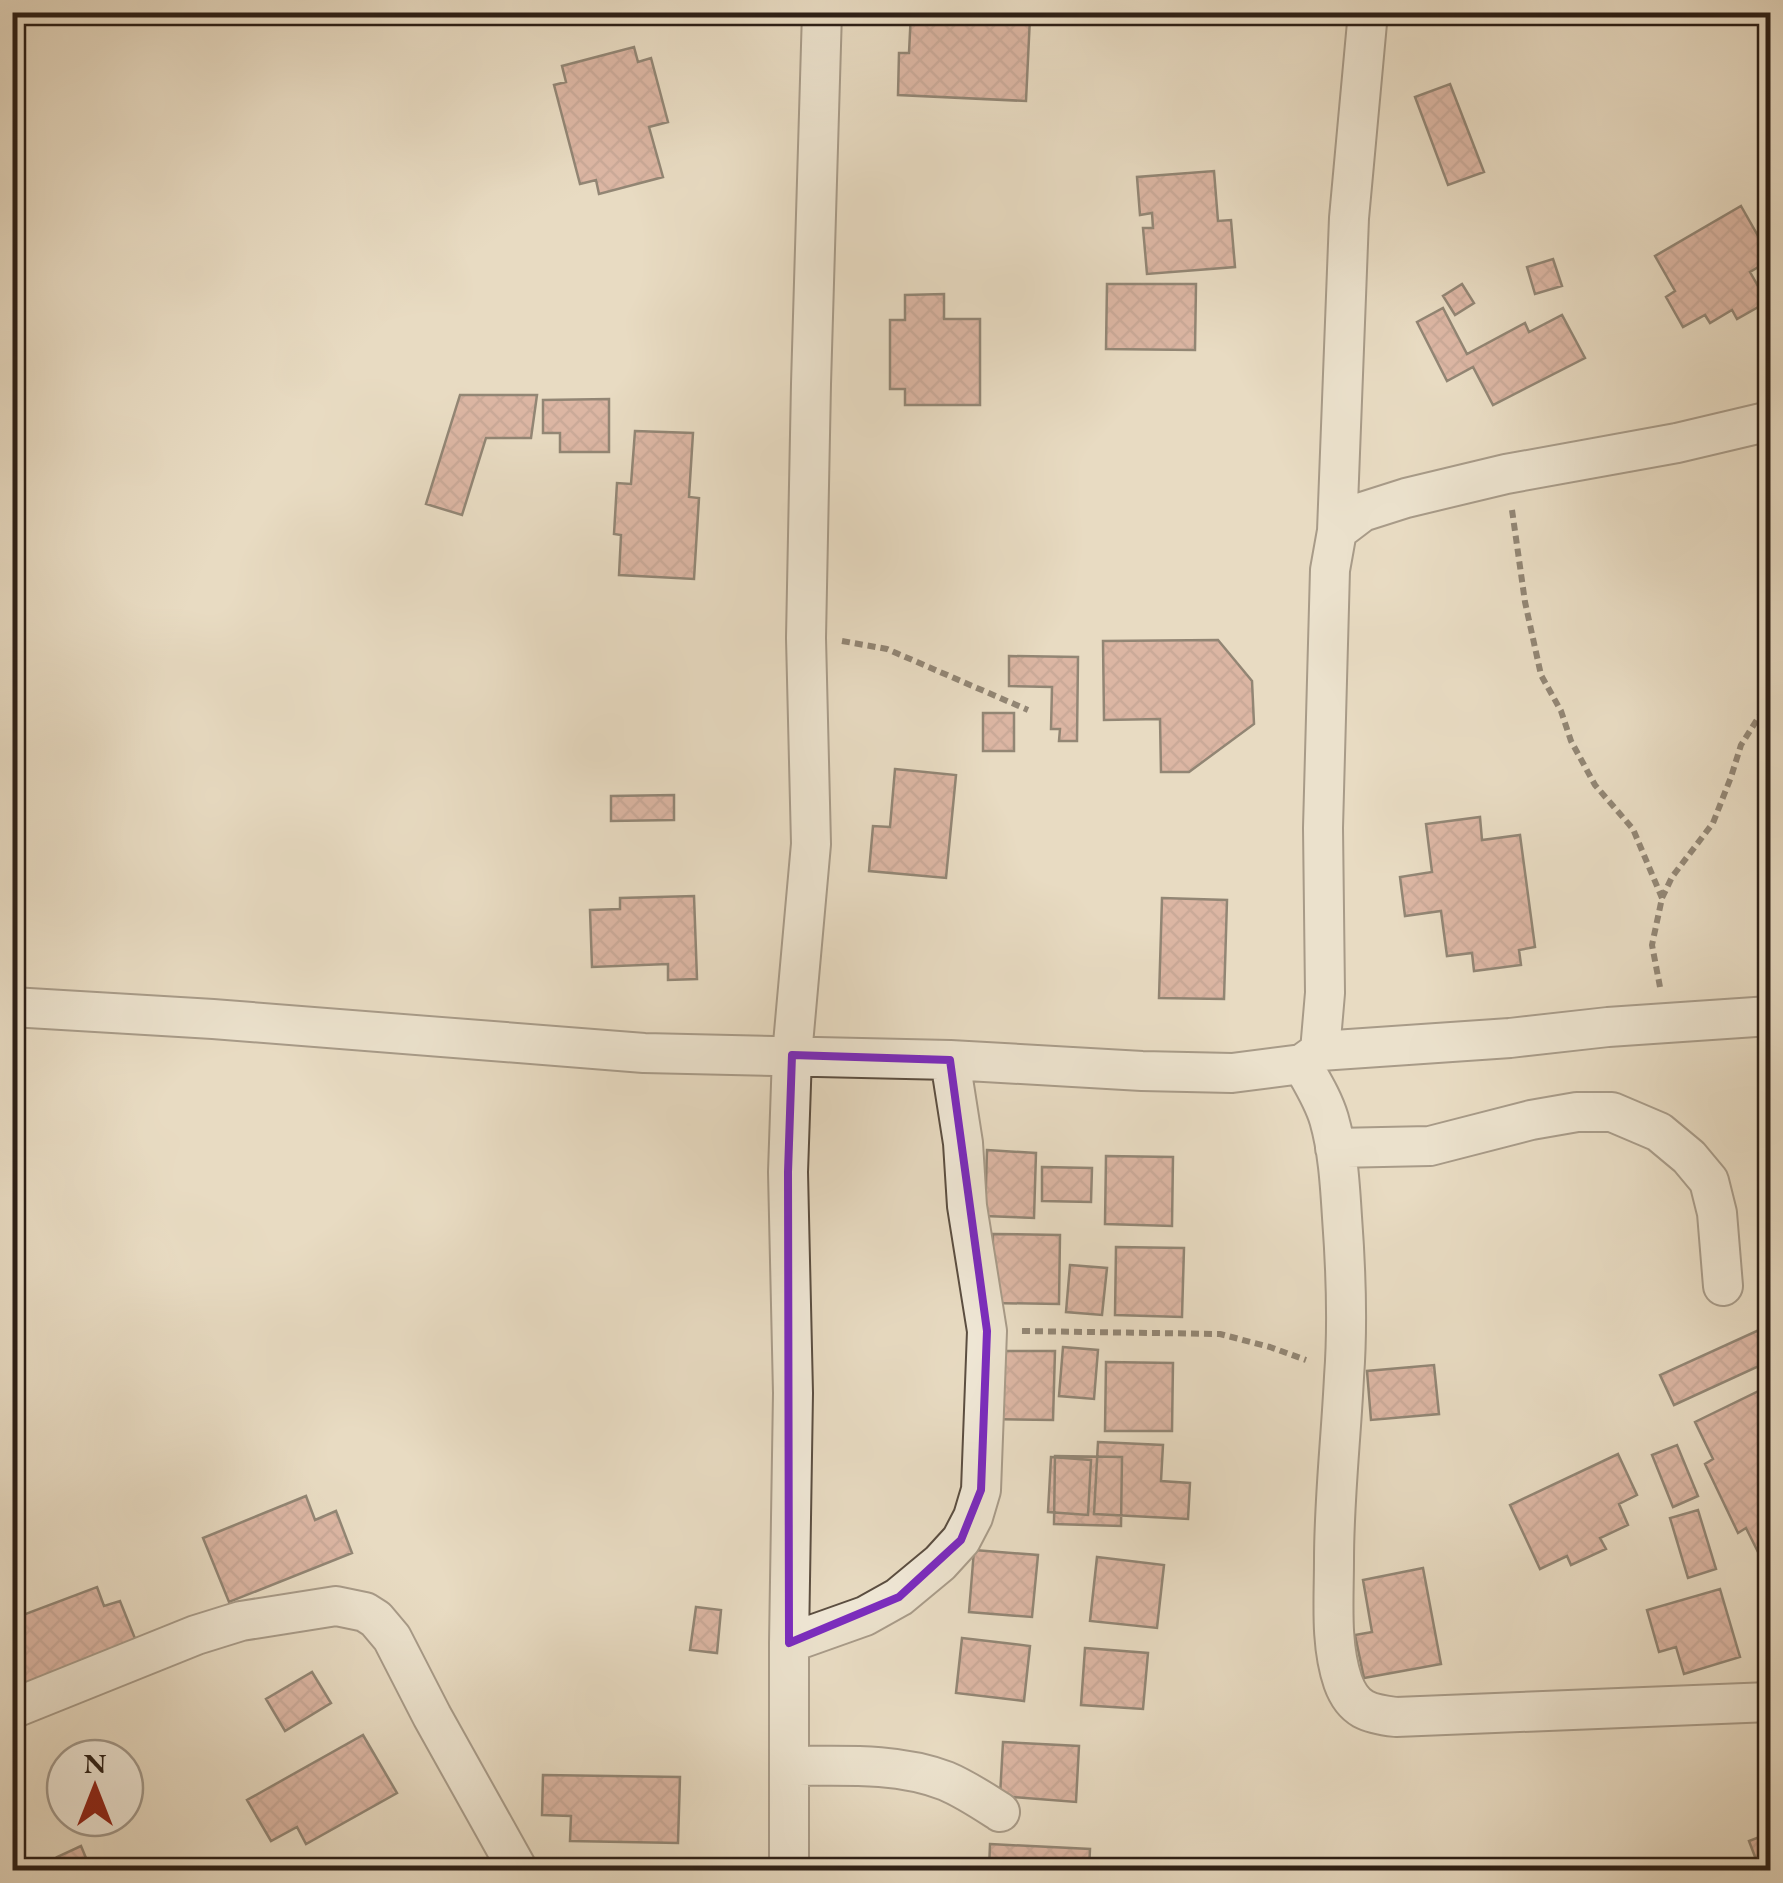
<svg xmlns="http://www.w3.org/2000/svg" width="1783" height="1883" font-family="'EB Garamond',serif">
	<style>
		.building { fill: url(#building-cross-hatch); stroke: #2c1f16; stroke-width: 2.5 }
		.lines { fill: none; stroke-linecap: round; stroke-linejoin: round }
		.minor-casing { stroke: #5b4e41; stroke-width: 42 }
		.path { stroke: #2c1f16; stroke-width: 6; stroke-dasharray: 8 5; stroke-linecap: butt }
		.minor { stroke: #f0e8d7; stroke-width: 38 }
		.marked { fill: none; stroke: #7b2cbf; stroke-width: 8; stroke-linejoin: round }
	</style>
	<defs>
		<pattern id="building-cross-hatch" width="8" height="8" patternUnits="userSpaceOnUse" patternTransform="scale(2.5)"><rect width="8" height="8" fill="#cf897d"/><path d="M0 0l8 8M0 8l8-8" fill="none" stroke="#a86f65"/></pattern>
	</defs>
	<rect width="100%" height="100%" fill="#e8dbc2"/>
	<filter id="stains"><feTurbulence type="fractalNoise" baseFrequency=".002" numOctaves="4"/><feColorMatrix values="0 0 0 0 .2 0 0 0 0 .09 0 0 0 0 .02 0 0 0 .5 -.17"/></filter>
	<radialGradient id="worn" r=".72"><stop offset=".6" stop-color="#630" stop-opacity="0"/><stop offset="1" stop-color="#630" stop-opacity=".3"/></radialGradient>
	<path class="building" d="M911,12L1030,17L1026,101L898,95L899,53H909Z
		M634,47L638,62L651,58L668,122L649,127L663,177L599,194L596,180L580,184L554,85L566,82L562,66Z
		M1770,80V118L1760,83Z
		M1450,84L1484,172L1448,185L1415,97Z
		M1214,171L1218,221L1231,220L1235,267L1147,274L1143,228H1153L1152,213L1140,215L1137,177Z
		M1741,206L1770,257V260L1750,272L1767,302L1737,319L1732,310L1710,323L1705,315L1683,327L1666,297L1675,291L1655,256Z
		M1553,259L1562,286L1535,294L1527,267Z
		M1107,284H1196L1195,350L1106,349Z
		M1462,284L1474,303L1455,315L1443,296Z
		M944,294V319H980V405H905V389H890V320H905V295Z
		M1443,308L1467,354L1525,323L1529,332L1562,315L1585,358L1493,405L1473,367L1447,381L1417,322Z
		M460,395H537L531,438H486L462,515L426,504Z
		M609,399V452H560V433H543V400Z
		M635,431L693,433L689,497L699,498L694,579L619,575L621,535L614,534L617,483L631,484Z
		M1218,640L1252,681L1254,724L1189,772H1161L1160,719L1104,720L1103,641Z
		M1009,656L1078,657L1077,741H1059L1060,729H1051L1052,687L1009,686Z
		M983,713H1014V751H983Z
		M895,769L956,775L946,878L869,871L873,826L890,827Z
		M674,795V820L611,821V796Z
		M1480,817L1482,840L1520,835L1535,947L1519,950L1521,965L1474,971L1472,953L1447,956L1441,911L1405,916L1400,877L1432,872L1426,824Z
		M694,896L697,979L668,980V964L592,967L590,910L620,909V898Z
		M1162,898L1227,900L1224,999L1159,998Z
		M987,1150L1036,1153L1034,1218L985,1216Z
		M1106,1156L1173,1157L1172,1226L1105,1224Z
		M1042,1167L1092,1168L1091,1202L1042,1201Z
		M993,1234L1060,1235L1059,1304L992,1303Z
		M1116,1247L1184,1248L1182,1317L1115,1315Z
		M1070,1265L1107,1268L1102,1315L1066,1312Z
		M1770,1325V1361L1674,1405L1660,1375Z
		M1063,1347L1098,1350L1094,1399L1059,1396Z
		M987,1351H1055L1053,1420L987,1419Z
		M1106,1362L1173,1363L1172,1431H1105Z
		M1434,1365L1439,1414L1371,1420L1367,1371Z
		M1765,1388L1770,1399V1568L1767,1570L1746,1528L1738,1533L1705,1464L1713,1459L1695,1422Z
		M1098,1442L1163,1445L1161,1481L1190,1483L1188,1519L1094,1514Z
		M1677,1445L1698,1496L1673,1507L1652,1455Z
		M1618,1454L1637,1495L1619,1504L1628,1525L1600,1538L1606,1549L1571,1565L1567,1556L1540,1569L1510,1505Z
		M1055,1456L1122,1457L1121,1526L1054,1524Z
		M1051,1457L1091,1460L1088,1515L1048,1512Z
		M306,1496L315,1520L336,1511L352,1553L229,1602L203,1538Z
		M1698,1510L1716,1569L1688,1578L1670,1518Z
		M974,1550L1038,1555L1032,1617L969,1612Z
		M1097,1557L1164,1565L1157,1628L1090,1621Z
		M1423,1568L1441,1664L1364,1678L1355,1635L1372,1632L1363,1580Z
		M97,1587L104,1606L120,1601L136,1641L12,1688V1619Z
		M1720,1589L1740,1657L1684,1674L1676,1647L1659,1652L1647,1610Z
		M696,1607L721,1610L717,1653L690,1650Z
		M962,1638L1030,1646L1024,1701L956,1693Z
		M1085,1648L1148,1653L1143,1709L1081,1705Z
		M312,1672L331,1703L285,1731L266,1699Z
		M363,1735L397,1793L306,1844L297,1827L271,1841L247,1800Z
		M1003,1742L1079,1746L1076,1802L1000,1796Z
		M543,1775L680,1777L678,1843L570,1841L571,1816L542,1815Z
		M1770,1833V1870H1760L1749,1841Z
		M990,1844L1090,1849L1089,1870H989Z
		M81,1846L91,1870H63L57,1857Z"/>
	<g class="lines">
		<defs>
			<path id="minor" d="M1337,531L1349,218L1368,12
				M12,1007L213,1019L644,1053L950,1060L1142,1071L1232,1073L1302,1064L1320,1051L1325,993L1323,828L1330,570L1337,531L1362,512L1406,498L1506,474L1677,443L1770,421
				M1320,1051L1510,1038L1608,1027L1770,1016
				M1302,1064C1312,1082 1323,1099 1329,1119C1338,1150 1340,1185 1342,1217C1346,1271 1348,1324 1344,1377C1341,1439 1334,1499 1334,1560C1334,1600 1330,1644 1343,1682C1353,1710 1369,1714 1396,1717L1770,1702
				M1335,1148L1430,1146L1531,1120L1577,1112H1612L1659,1132L1689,1157L1709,1181L1717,1213L1723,1286
				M789,1643L865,1616L899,1597L940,1563L961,1540L973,1517L981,1490L987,1331L967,1206L963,1143L950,1060
				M12,1709L196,1635L241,1621L336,1606L365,1612L376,1619L392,1638L432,1716L518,1870
				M790,1766C840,1766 897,1762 946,1781C965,1789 983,1801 1000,1812
				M789,1870V1643L793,1393L788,1172L792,1055L811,844L806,638L811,384L822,12"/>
		</defs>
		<use href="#minor" class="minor-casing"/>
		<path class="path" d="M1512,510L1525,602L1541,675L1561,711L1571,741L1595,785L1633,829L1662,898
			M842,641L887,649L1028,710
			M1660,987L1652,945L1662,898L1672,877L1713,823L1731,777L1741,745L1770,699
			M1022,1331L1220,1334L1270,1347L1306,1360"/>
		<use href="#minor" class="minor"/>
	</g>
	<path d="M0 0H1783V1883H0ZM792,1055L950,1060L987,1331L981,1490L961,1540L899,1597L789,1643L788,1172Z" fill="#e8dbc2" fill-opacity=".55" fill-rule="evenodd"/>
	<path class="marked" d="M792,1055L950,1060L987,1331L981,1490L961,1540L899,1597L789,1643L788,1172Z"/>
	<rect width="1783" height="1883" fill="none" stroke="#e8dbc2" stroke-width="50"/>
	<rect x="15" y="15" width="1753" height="1853" fill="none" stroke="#2c1f16" stroke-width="5"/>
	<rect x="25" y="25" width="1733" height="1833" fill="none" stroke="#2c1f16" stroke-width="2.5"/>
	<g transform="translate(95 1788)"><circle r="48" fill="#f0e8d7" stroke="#a2988a" stroke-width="2.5"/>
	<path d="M0-8L18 38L0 25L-18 38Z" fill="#8f2418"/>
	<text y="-15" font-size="28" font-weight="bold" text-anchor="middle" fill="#2c1f16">N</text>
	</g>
	<rect width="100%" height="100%" filter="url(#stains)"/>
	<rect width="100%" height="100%" fill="url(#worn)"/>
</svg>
